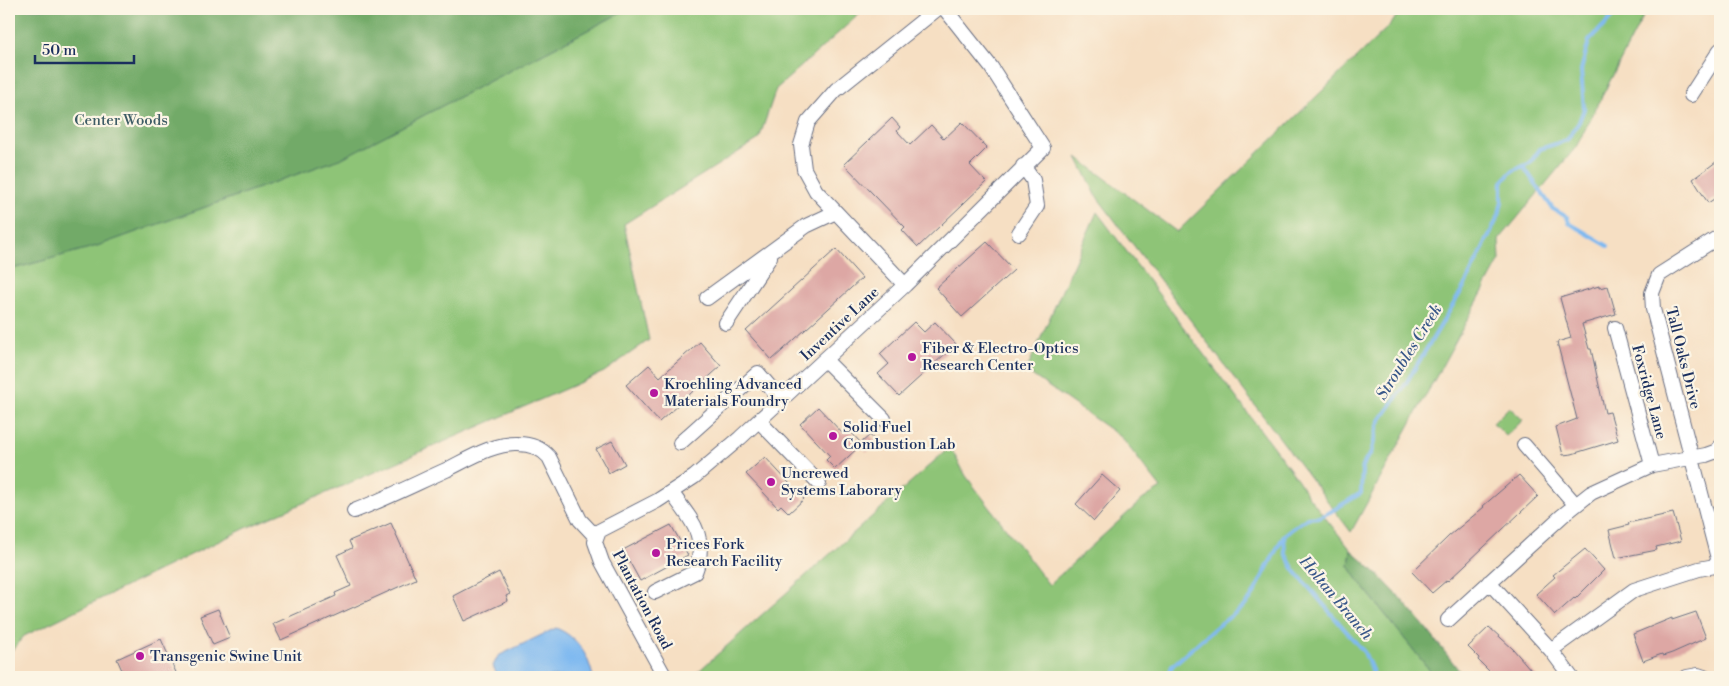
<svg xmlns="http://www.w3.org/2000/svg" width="1729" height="686" font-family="'Libre Bodoni',serif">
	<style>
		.green { fill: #8ec477; stroke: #547a6a }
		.forest { fill: #72aa68; stroke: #466c63 }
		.water { fill: #7fb9f0; stroke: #4d74a7 }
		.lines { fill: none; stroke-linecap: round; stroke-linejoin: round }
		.stream { stroke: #7fb9f0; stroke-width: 4 }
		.building { fill: #dda7a4 }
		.minor-casing { stroke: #686d81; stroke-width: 16 }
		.minor { stroke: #fff; stroke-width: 14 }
		.poi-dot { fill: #b5179e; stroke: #fcf5e5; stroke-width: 2 }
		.labels { text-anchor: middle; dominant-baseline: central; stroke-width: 4.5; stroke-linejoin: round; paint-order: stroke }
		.park-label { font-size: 15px; fill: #3e5c66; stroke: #fcf5e5 }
		.street-label { font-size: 15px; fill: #1b2f5e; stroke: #fcf5e5 }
		.poi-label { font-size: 15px; fill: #1b2f5e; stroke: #fcf5e5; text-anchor: start }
		.water-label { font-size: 16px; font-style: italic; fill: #39588a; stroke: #fcf5e5 }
	</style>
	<rect width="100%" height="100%" fill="#fcf5e5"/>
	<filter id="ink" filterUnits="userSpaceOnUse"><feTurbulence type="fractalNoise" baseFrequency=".02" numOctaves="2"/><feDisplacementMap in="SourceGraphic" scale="10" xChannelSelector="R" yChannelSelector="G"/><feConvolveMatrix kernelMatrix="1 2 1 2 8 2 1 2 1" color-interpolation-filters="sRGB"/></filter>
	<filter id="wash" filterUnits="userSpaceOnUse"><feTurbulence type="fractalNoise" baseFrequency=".0096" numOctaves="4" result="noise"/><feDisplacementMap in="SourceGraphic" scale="20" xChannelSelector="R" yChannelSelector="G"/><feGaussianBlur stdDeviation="1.12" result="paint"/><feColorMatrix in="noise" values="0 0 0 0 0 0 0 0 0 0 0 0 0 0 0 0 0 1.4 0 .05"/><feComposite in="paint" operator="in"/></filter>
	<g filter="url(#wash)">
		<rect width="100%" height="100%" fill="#f6dfc3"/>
		<path class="green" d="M628,9H865L776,89L759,139L624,224L649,340L604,372L246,528L24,636L9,654V270L97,246L342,158Z
			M1401,9H1647L1576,147L1499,240L1500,260L1351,532L1097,197L1077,157L1177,232L1392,23Z
			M1097,212L1298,480L1308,496L1351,550L1349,566L1361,584L1435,677H692L950,447L966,476L1049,585L1142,500L1161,488L1121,437L1026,371Z
			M1509,407L1523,420L1506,436L1493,423Z"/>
		<path class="forest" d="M9,9H628L342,158L97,246L9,270Z
			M1351,550C1395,587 1429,631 1464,677H1435L1361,584L1349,566Z"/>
		<path class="water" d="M556,628C578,637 588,655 593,677H498L493,666L498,656Z
			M429,671H436L441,677H408Z"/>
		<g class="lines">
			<path class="stream" d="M1523,166L1553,209L1567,217L1569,223L1608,246
				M1284,535L1285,553L1294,570L1364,652L1375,677
				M1168,677L1172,666L1216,627L1242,608L1252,597L1284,535L1307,518L1319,517L1330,512L1361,493L1362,469L1366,459L1371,453L1379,422L1403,388L1465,285L1499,215L1502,201V182L1512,171L1530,163L1540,149L1567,140L1579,122L1584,109L1581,70L1589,41L1613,16L1615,9"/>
		</g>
		<g id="blocks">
			<path class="building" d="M892,118L900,127L897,131L910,145L931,125L944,139L962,122L987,148L970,165L986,182L918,247L902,230L905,227L844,164Z
				M1720,159V195L1708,203L1693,179Z
				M987,242L1014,270L962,317L936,288Z
				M836,249L862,278L772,360L746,331Z
				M1599,286V288L1608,286L1616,314L1582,324L1589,349H1591L1605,413L1610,412L1618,440L1572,454L1563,455L1556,427L1577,419L1557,342L1571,338L1560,298Z
				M914,322L924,332L935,322L956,344L899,396L878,374L889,364L880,354Z
				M700,342L721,366L659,422L626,385L649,365L660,377Z
				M818,407L843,434L848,429L861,443L870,435L877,443L867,452L861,445L835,469L826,460L830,456L800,424Z
				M612,441L625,464L609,473L596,449Z
				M765,457L804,499L789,513L781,505L778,508L746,474Z
				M1102,475L1120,491L1094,521L1076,504Z
				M1519,475L1538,496L1448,581L1447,580L1432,593L1412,572L1449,536L1484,507L1483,506Z
				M1673,513L1681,541L1656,547L1657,550L1616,558L1609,530L1629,525L1628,523Z
				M391,523L416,579L281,640L273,624L336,596L335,593L351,586L337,555L352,548L349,541Z
				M671,525L688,555L640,581L623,550Z
				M1585,549L1604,570L1575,599L1574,598L1555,615L1536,594L1555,577L1553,575Z
				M499,572L510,594L506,596L508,601L464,621L453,596Z
				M218,609L230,638L213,645L200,616Z
				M1696,612L1706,638L1672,653L1663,656L1662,654L1643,661L1633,634L1672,618V620Z
				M1489,627L1513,649L1537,677H1495L1478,660L1479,658L1468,647Z
				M161,639L178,677H125L117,659Z"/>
		</g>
	</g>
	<g filter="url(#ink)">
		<use href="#blocks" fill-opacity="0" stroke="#686d81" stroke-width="1"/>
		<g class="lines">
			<defs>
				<path id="minor" d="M1691,95L1720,50
					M1019,233L1037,206L1033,180L1023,166
					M1720,236L1659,275L1652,293L1653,309L1720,566
					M905,285L816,191L804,169L801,145L808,122L836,90L937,9
					M707,298L806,226L836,212
					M726,323L770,257
					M1615,328L1652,465
					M825,360L884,419
					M759,421L819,483
					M680,443L758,373L781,400
					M1524,445L1575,504
					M354,511C385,499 415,484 446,470C467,460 493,443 518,444C530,444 541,448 549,457L580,520L596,537
					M1489,582L1551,650L1571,677
					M655,592L695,572C709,536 691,520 671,492
					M1448,620L1562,516L1591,493L1652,465L1706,455L1717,451L1720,447
					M1551,650L1634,590L1699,569L1720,565
					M665,677L602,562L595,542L599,531L657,501L694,477L740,438L905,285L1043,148L991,67L945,9
					M1687,677L1698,675L1704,677"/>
			</defs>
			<use href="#minor" class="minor-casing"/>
			<use href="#minor" class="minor"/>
		</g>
	</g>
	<g class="poi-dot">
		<circle cx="912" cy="357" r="5"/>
		<circle cx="654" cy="393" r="5"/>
		<circle cx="833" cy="436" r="5"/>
		<circle cx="771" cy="482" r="5"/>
		<circle cx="656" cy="553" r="5"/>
		<circle cx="140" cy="656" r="5"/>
	</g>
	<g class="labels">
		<g class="park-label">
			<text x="121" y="120">Center Woods</text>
		</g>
		<g class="street-label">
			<text transform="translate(840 324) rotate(-43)">Inventive Lane</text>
			<text transform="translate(1683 358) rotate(76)">Tall Oaks Drive</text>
			<text transform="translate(1649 392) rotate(75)">Foxridge Lane</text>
			<text transform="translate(642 600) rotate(62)">Plantation Road</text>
		</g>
		<g class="poi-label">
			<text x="922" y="348">Fiber &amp; Electro-Optics<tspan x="922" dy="17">Research Center</tspan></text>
			<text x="664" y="384">Kroehling Advanced<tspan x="664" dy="17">Materials Foundry</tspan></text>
			<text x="843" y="427">Solid Fuel<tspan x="843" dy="17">Combustion Lab</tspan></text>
			<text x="781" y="473">Uncrewed<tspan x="781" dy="17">Systems Laborary</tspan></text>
			<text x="666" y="544">Prices Fork<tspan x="666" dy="17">Research Facility</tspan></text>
			<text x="150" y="656">Transgenic Swine Unit</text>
		</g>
		<g class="water-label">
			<text transform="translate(1409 352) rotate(-58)">Stroubles Creek</text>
			<text transform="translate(1336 598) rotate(50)">Holtan Branch</text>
		</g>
	</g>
	<rect width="1729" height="686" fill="none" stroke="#fcf5e5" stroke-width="30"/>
	<path d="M35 55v8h99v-8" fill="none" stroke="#1b2f5e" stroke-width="2.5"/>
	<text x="42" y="55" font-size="15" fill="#1b2f5e" stroke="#fcf5e5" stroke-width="4" paint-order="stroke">50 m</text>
</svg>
